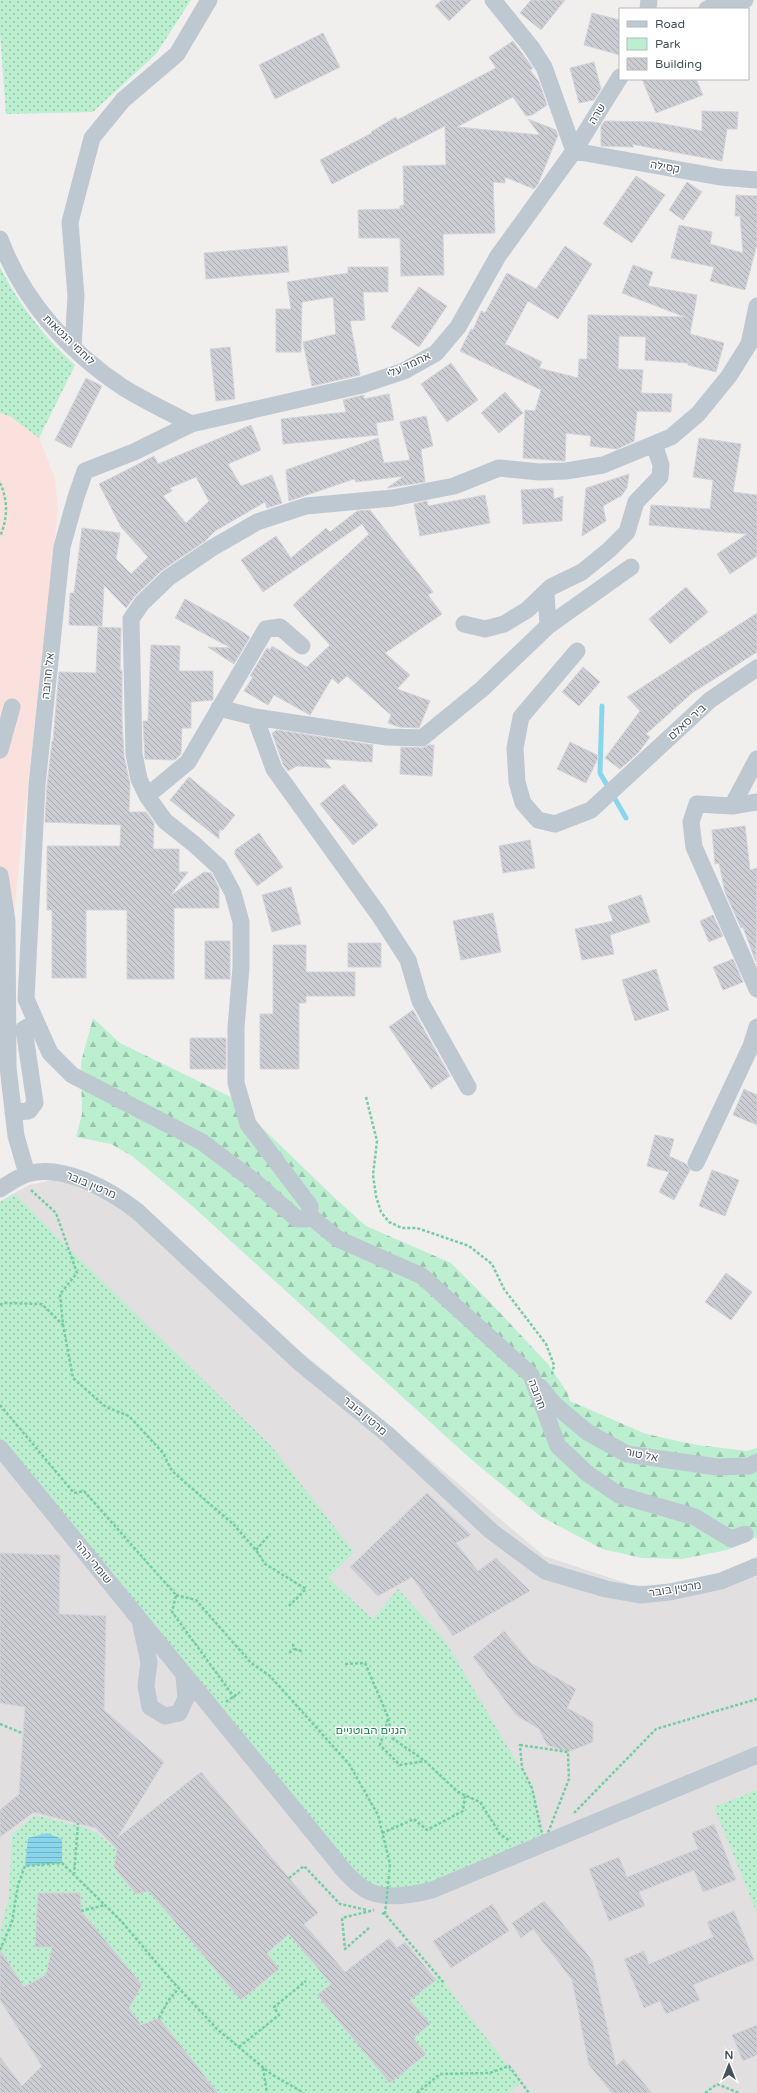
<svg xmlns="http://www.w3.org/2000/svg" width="757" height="2093" font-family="'Varela Round',Heebo,sans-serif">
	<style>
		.education { fill: #e2dfe0 }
		.medical { fill: #fbe1de }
		.green { fill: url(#green-dots) }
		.forest { fill: url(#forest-firs) }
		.water { fill: url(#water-rules) }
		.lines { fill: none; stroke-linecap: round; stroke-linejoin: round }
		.stream { stroke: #89d6ec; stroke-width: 5 }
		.building { fill: url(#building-back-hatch); stroke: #d2d4da; fill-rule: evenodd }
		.path { stroke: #74cda2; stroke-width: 2.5; stroke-dasharray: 3 2; stroke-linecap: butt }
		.minor { stroke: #bec8d0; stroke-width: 17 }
		.path-bridge { stroke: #74cda2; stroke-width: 2.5; stroke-dasharray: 3 2; stroke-linecap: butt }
		.labels { text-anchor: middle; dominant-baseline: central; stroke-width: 3; stroke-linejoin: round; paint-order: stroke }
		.street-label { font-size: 11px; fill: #46515b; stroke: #fff }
		.park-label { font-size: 11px; fill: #177d4b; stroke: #fff }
	</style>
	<defs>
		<pattern id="green-dots" width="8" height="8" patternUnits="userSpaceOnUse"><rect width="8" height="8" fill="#bcefd0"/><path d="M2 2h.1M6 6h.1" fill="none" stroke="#9bc4ac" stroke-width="1.8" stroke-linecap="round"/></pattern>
		<pattern id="forest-firs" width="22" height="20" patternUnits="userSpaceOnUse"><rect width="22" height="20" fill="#bcefd0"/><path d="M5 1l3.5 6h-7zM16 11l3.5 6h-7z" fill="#9bc4ac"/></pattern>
		<pattern id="water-rules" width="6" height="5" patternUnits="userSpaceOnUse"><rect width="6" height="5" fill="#89d6ec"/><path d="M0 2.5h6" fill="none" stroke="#72b0c2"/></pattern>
		<pattern id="building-back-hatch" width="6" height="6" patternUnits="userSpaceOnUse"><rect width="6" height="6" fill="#cbcdd3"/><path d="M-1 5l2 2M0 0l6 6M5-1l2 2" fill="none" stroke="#a7a9ae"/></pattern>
	</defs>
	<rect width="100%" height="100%" fill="#f1eeee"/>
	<path class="education" d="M58,1179L112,1201L320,1367L544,1556L632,1585L685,1587L730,1582L757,1576V2093H0V1201L29,1185Z"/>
	<path class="medical" d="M0,267L12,291L35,323L53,345L75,365L39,438L55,478L58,510L0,1040Z"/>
	<path class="green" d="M0,0H191L156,54L93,112L6,114L0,34Z
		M0,267C19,305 44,337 75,365L39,438L11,417L0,413Z
		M15,1194L54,1234L272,1447L354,1552L328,1578L373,1619L398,1589L445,1641L532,1788L544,1843L425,1892L368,1891L0,1442V1202Z
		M757,1790V1913L714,1807Z
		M35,1815L90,1829L117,1849L114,1867L136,1894L149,1891L241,2000L279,1969L267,1953L289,1934L331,1984L317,1995L390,2083L426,2054L413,2038L430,2024L390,1975L401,1966L422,1990L438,1975L521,2083L509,2093H218L159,2018L141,2025L129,2008L81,1911L80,1893H38L35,1947H52L46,1975L24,1987L0,1950V1933L9,1896L12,1835Z"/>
	<path class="forest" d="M93,1018L120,1043L229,1096L338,1201L366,1226L451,1263L485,1297L548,1364L567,1392L570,1401L646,1434L697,1445L747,1451L757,1448V1537L727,1550L682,1559L642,1558L602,1549L540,1516L473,1461L190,1204L132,1156L111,1144L76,1137L82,1114L81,1062Z"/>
	<path class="water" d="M47,1833L62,1839V1863L25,1866L28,1838Z"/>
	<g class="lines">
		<path class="stream" d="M602,706L600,773L626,818"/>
	</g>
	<path class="building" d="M442,0H471L449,21L435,6Z
		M531,0H565L541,30L520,13Z
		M592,13L620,20V55L584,45Z
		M323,33L340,67L275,99L259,65Z
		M513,41L533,68L530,70L539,82L547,105L532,115L526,116L513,97L457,127L540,135L528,119L556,130L558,135L538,184L534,189L505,177V183L493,182L495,233L443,234L444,275L401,276L400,238H359L358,210L400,209V206L404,205L403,166L446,165L445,126L332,184L320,160L372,133L371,132L396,117L397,120L496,68L489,57Z
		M594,62L601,89L594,100L579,103L570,68Z
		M642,79H696L703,95L656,113Z
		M702,111L738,112L737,129H727L722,161L631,144L634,147L601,146V126L605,121L654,122L702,131Z
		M636,176L665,195L632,243L603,224Z
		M687,182L702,192L683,220L669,210Z
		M736,195L757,196V244L745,290L710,281L714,267L671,258L679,225L712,232L710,244L743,253L740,216H735Z
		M287,246L289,272L206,279L204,253Z
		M565,246L592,264L558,319L528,301L505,344L542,362L539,368L578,378L579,359H587L588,315L685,317L622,293L633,265L653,272L648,286L697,295L690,334L724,343L716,372L688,365V363L645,360L646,337L619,336L618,369L643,370L641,393L672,394L671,412L637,411L634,441L617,449L590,446L591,436L566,433L565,461L523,458L525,410L535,411L541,390L460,351L471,329L473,330L481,311L485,313L507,273L536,289Z
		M348,267H388V292H363L365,320L350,321L360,375L312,386L303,342L336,334L333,297L302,302L301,352H276V309H291L287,282L348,273Z
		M419,287L447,306L419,347L391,327Z
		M230,347L235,399L216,401L210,349Z
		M451,363L478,400L447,422L421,384Z
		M86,378L102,386L71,448L55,440Z
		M505,392L523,413L499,433L481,413Z
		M389,394L394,420L376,423L378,435L283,444L281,419L346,412L343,400L364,395V399Z
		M426,416L433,446L421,449L425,482L387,488L404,476L356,482L354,479L289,501L286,470L378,438L384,463L410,460L400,422Z
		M251,425L261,450L228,464L241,486L272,475L282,503L267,508L265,502L215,531L205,541L161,571L135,596L126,608L104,585L102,626L69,625L70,593H74L82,528L120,533L116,559L131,574L148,557L121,527L99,484L154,456L158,464ZM196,477L209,501L186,523L163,496L172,491L170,488Z
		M699,438L741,444L733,492L757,495V556L730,574L717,554L747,534L649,525L651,505L710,509L713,480L693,477Z
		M629,474L627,488L621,496L603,506L606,521L582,536L586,488Z
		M553,488L554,499L563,496L562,521L523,524L521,490Z
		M485,495L490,523L420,536L414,504L427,501L428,506Z
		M370,510L433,592L428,595L442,614L385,653L410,675L397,689L430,701L419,728L399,727L388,723L391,715L347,676L338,684L332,678L310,715L274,695L268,705L244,691L253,677L250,676L267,648L270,650L272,646L307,667L330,645L293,605L369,534L362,524L263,592L241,560L276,536L291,558L326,528L330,532L357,511Z
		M686,587L708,612L670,644L649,619Z
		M185,599L227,622L250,637L234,664L208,647L231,648L175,618Z
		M757,613V652L692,693L646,734L650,737L638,753L620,769L605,758L640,711L627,697Z
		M98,627L121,628L120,670H122V721L124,756L130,784L129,812H146L154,823L153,849H179V872H188L170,896L204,872L211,873L219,888V908H174V979H127V910H86V978H52V910H47V846H120L121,825L45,822L47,786L52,741H53L59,672L96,673Z
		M151,645L180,646L179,671H213V700L191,702V728H182L181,754L175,760L145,759L143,721H148Z
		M583,667L600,682L579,706L562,692Z
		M277,730L373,745L372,762L324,759L331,768L297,766L288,771L283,764L272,733Z
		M570,742L599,756L586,783L557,769Z
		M429,745H434L432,776L400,774L401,747L422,748Z
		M189,777L235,815L223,830H219V839L170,800Z
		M344,784L378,825L353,845L320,804Z
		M745,826L750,870L757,868L756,962L743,927L741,928L725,892L719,863L715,864L712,830Z
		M259,833L283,867L257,886L235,855V850Z
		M530,840L535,868L503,873L499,846Z
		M291,887L301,924L272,932L262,895Z
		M641,895L650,922L610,935L614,954L582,960L575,929L613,921L608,906Z
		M493,913L501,952L461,960L453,921Z
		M713,915L723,936L709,942L700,921Z
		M205,941H230V979H205Z
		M348,943H381V967H348Z
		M273,945H306V972H355V996H306V1003H299V1069H260V1014H273Z
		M733,959L743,982L723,990L713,967Z
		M656,969L669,1010L635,1021L622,980Z
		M413,1010L450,1076L431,1089L389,1027Z
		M190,1038H226V1069H190Z
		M744,1089L757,1095V1125L733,1115Z
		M655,1135L674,1139L669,1156L686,1164L690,1170L674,1200L659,1192L669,1172L647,1166Z
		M712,1170L739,1180L725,1216L699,1206Z
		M726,1273L752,1292L731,1320L705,1302Z
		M427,1493L471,1535L456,1543L478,1571L496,1558L530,1591L453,1636L412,1577L378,1596L350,1567Z
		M0,1553L60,1555L59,1614L106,1616L104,1710L164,1762L117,1838L201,1772L318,1913L304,1924L345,1972L389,1938L397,1948L405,1942L436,1980L410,2000L430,2024L413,2038L426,2054L390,2083L317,1995L331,1984L289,1934L267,1953L279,1969L241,2000L149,1891L136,1894L114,1867L117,1849L96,1828L34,1812L0,1837V1810L19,1794L25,1707L0,1703Z
		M504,1631L531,1663L576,1689L567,1708L593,1722V1742L568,1752L547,1745L539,1729L516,1715L473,1657Z
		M714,1824L736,1880L703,1892L694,1870L639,1892L645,1906L609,1921L589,1869L619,1857L627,1877L698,1849L692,1833Z
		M38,1893H80L81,1911L142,1985L129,2008L141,2025L159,2018L218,2093H0V2057L22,2086L42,2066L0,2000V1950L24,1987L46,1975L52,1947H35Z
		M544,1901L592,1960L616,2066L624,2059L652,2093H612L589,2065L572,1980L533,1929L521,1938L512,1923Z
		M492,1904L509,1931L451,1968L433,1941Z
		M734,1911L754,1960L693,1985L700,2000L666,2014L660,2001L644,2008L624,1959L644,1951L649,1964L713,1937L707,1922Z
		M757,2025V2055L743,2061L732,2035Z"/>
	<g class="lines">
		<path class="path" d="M0,483C8,499 8,519 0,536
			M366,1097L377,1141L373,1175L376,1196L381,1212L389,1222L402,1228H417L469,1246L492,1264L504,1289L546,1344L554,1365L552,1375
			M31,1190L56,1213L77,1273L60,1294L63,1325L73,1378L106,1407L129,1416L163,1453L172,1471L233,1524L256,1550L265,1564L306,1589L289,1606
			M0,1305L3,1303L42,1304L63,1325
			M0,1405L74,1493L84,1491L176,1595L172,1612L234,1697
			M256,1550L270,1534
			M176,1595L196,1600L251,1663L270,1676L349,1764L378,1815L390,1864L389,1875
			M293,1644L294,1649
			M294,1649L302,1651
			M289,1653L294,1649
			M345,1664L365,1663L388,1717L392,1738L425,1761L458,1792L480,1802L500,1834L510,1841
			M226,1702L240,1692
			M388,1719L380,1745L400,1765L425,1761
			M0,1724L22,1733
			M520,1745L568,1752L569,1779L544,1843L532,1788L522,1768Z
			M574,1813L656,1729L757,1699
			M382,1833L414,1819L427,1830L463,1811L465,1795
			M74,1875L78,1823
			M289,1878L304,1866L340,1904L367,1910
			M81,1911L105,1905
			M382,1913L385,1914L444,1983
			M369,1928L345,1949L342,1918L374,1910
			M0,1950L12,1922L18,1885L25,1866L62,1863L122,1922L172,1981L217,2029L271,2074L304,2093
			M159,2018L168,2001L179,1988
			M239,2047L279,2015L274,2007L306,1981
			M263,2068L267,2093
			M417,2093L440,2074L490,2073L509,2066L529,2093
			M705,2093L717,2084L739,2093"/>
		<path class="minor" d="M493,0L531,47L544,67L574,151
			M648,9L649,0
			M707,9L714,6L745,0
			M620,77L574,151L498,256L458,327L436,353L404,371L362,385L191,424L134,452L85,471L76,497L62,547L37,785L26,999L50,1053L72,1075L202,1142L255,1182L297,1219H306L310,1216V1206L248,1124L236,1083V1028L241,967V922L233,893L219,867L194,844L165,821L147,796L139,779L134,754L131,619L142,603L168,578L212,548L257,522L306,506L393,498L454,486L499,468L539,472L566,471L603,465L671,437L698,414L729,376L749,344L757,306
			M574,151L720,177L757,180
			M0,239C23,301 69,352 124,388C145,401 169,412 191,424
			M73,347L76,296L70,222L92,138L123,100L177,54L209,0
			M464,624L485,629L504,624L527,610L551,587L582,572L609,550L627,532L636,502L660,477L661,465L654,444
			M548,626L631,567
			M577,651L521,717L515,748L517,782L523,803L538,820L555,824L591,810L710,700L757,668
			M219,708L255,717L274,769L379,915L408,960L420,1001L468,1087
			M255,717L387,737L422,738L482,689L548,626L546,592
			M0,750L12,707
			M757,759L732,806L697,804L691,822L694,847L757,989
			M147,796L188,762L266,629L280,627L302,646
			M732,806L757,802
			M0,875L7,921L8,1067L16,1136L27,1174
			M13,1112L29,1111L35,1103L24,1029L36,1022
			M696,1163L751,1046L757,1027
			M0,1189C8,1184 18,1177 27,1174C62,1163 110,1190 137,1211L301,1364L387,1434L491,1531L545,1571L606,1589L640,1595L670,1592L721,1581L757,1566
			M310,1216L338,1239L422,1276L531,1375L558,1446L588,1474L619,1495L695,1517L731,1539L745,1534
			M540,1387L554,1404L587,1432L627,1454L717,1467L749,1466L757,1462
			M0,1448L346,1873C352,1879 360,1887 368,1891C387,1900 413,1895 432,1890L757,1755
			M141,1626L149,1662L146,1686L150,1707L165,1716L179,1713L186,1698L184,1677"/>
		<path class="path-bridge" d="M385,1914L389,1875"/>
	</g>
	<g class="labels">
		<g class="street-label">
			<text transform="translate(597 114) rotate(-58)">שרה</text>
			<text transform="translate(665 167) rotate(10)">קסילה</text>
			<text transform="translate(69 340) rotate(44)">לוחמי הגטאות</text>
			<text transform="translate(409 365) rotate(-25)">אחמד עלי</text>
			<text transform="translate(48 676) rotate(-84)">אל חרובה</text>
			<text transform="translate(687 722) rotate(-43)">ביר סאלם</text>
			<text transform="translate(91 1185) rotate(23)">מרטין בובר</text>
			<text transform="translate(537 1394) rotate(69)">חרובה</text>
			<text transform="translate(365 1416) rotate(40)">מרטין בובר</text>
			<text transform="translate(642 1455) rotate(12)">אל טור</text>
			<text transform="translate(93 1562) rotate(51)">שומרי ההר</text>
			<text transform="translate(675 1589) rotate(-9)">מרטין בובר</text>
		</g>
		<g class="park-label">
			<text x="371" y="1730">הגנים הבוטניים</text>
		</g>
	</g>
	<rect x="619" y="8" width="130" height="72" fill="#ffffff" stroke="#b5b9bd"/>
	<rect x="627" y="21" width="20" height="6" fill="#bec8d0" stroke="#b5b9bd"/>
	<text x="655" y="28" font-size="12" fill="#46515b">Road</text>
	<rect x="627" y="38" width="20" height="12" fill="#bcefd0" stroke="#b5b9bd"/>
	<text x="655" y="48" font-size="12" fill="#46515b">Park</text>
	<rect x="627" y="58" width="20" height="12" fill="url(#building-back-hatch)" stroke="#b5b9bd"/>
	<text x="655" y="68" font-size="12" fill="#46515b">Building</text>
	<g transform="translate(729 2065)" stroke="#ffffff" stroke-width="3" paint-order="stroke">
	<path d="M0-3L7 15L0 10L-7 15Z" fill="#46515b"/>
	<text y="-6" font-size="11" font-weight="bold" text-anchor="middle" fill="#46515b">N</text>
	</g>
</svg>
